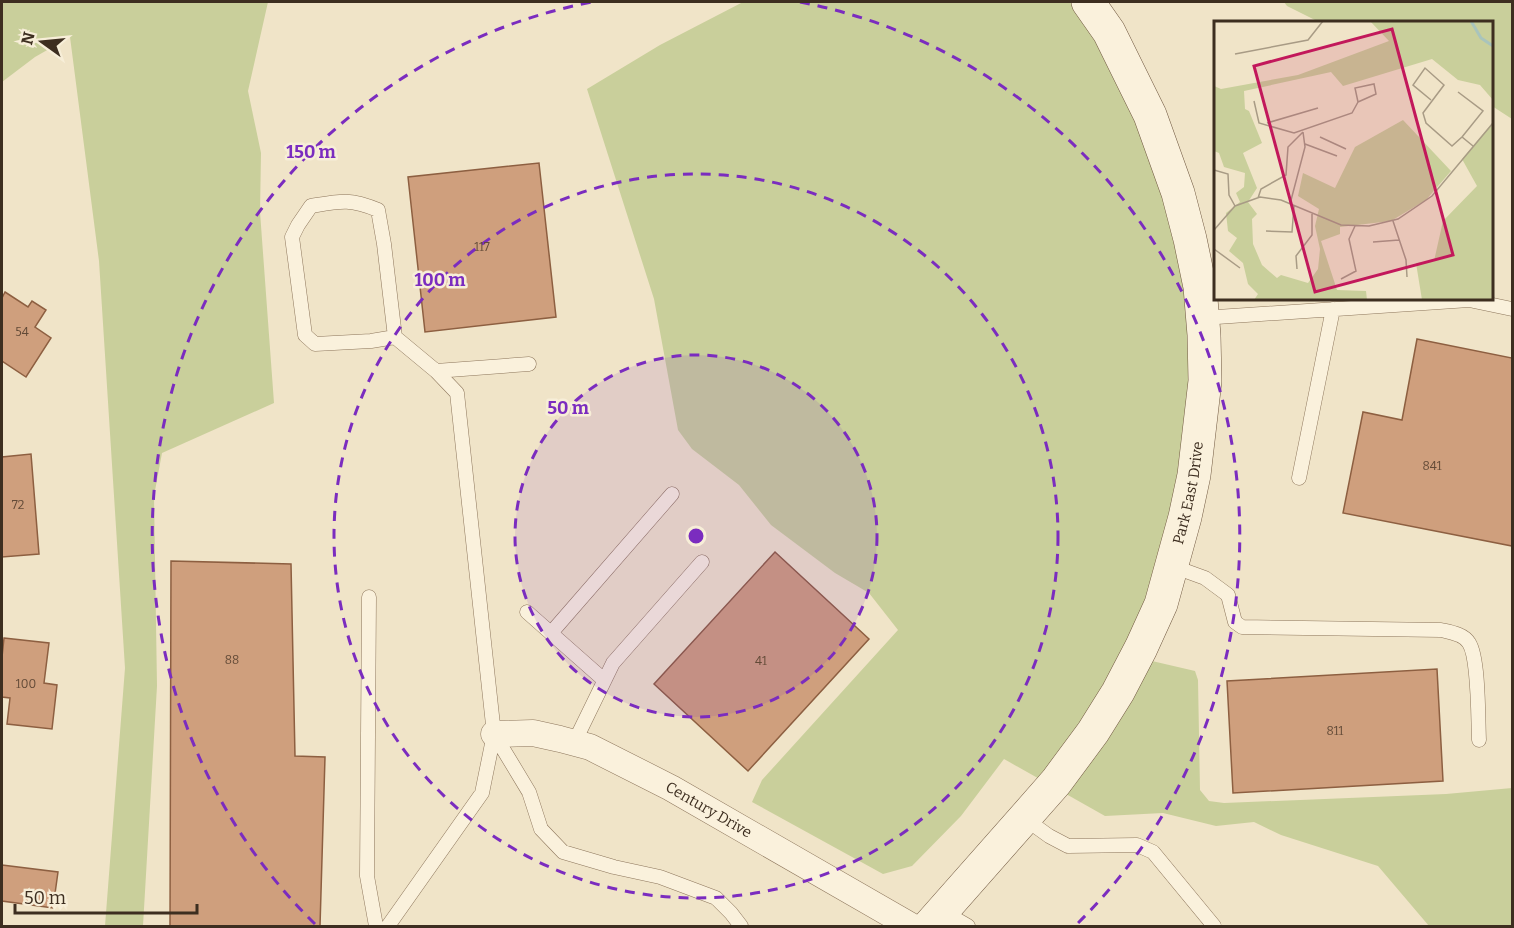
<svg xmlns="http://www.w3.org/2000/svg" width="1514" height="928" font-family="Bitter,serif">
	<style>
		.green { fill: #c9cf9b }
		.building { fill: #cf9f7d; stroke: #8d5f41; stroke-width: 1.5 }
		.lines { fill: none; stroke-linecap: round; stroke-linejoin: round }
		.lane-casing { stroke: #8d765c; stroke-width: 15 }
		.street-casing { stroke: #8d765c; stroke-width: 27 }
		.secondary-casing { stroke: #6f573f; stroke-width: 34 }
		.lane { stroke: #faf1dc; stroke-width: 14 }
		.street { stroke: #faf1dc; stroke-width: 26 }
		.secondary { stroke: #faf1dc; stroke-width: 33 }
		.ring { fill: none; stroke: #7b2cbf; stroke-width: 3; stroke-dasharray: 10 8 }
		.labels { text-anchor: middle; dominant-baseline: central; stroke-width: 5; stroke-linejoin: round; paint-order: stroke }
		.number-label { font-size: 12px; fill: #624a37 }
		.street-label { font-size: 15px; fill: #3d2e20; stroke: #f7eed8 }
		.inset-river { fill: none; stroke: #a9c4bc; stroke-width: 3 }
		.inset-road { fill: none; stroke: #a89b85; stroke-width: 1.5 }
		.view { fill: #c2185b; fill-opacity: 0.15; stroke: #c2185b; stroke-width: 3 }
		.inset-edge { fill: none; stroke: #3d2e20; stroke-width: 3 }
		.centre { fill: #7b2cbf; stroke: #f7eed8; stroke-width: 3 }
		.ring-label { font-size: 18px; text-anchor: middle; font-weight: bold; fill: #7b2cbf; stroke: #f7eed8; stroke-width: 5; stroke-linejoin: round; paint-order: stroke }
	</style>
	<rect width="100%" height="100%" fill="#f0e4c8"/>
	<path class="green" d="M2,2H268L248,91L261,153L260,212L274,403L162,453L154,496L157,686L143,926H105L125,668L99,261L70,37L35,57L2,82Z
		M743,2H1076L1170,183L1201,333L1152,661L1195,671L1198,680L1200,790L1209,801L1224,803L1446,794L1512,788V926H1429L1378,866L1281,835L1254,822L1216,826L1163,813L1105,816L1004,759L961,816L912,866L883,874L752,802L762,780L898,630L869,593L835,573L771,525L739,485L692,449L678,430L654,299L587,89L660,45Z
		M1284,2H1512V119L1492,106V22H1319L1287,6Z"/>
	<path class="building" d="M539,163L556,317L425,332L408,177Z
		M5,292L28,307L32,301L46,310L35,327L51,338L26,377L2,361V298Z
		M1417,339L1512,358V546L1343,513L1363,412L1402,420Z
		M31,454L39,554L2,557V457Z
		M775,552L869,639L748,771L654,684Z
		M171,561L291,564L295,756L325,757L320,926H170Z
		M4,638L49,643L44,683L57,685L52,729L7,724L10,698L2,697V657Z
		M1437,669L1443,781L1233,793L1227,681Z
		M2,865L58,872L53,908L2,901Z"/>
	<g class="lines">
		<defs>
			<path id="lane" d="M1202,318L1469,300L1512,309
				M436,371L529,364
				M1299,478L1333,309
				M1172,566L1205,578L1228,595L1235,622L1242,627L1441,630C1450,632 1464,634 1469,643C1479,658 1478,720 1479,740
				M369,597L367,876L376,926
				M527,612L604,680
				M551,633L672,494
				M494,734L529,792L541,829L563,852L614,867L660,877L716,898L731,913L741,926
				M574,743L613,663L702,562
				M1024,818L1049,836L1068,846L1137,845L1153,852L1214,926
				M942,911L968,926
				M388,926L482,793L494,734L457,393L436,371L395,337L371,341L315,344L305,335L292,237L298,225L311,206C340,201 350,198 378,210L384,244L395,337"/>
			<g id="street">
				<path id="s1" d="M494,734L533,733L560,739L590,747L671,788L911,926"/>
			</g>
			<g id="secondary">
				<path id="s2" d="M929,926L1056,782L1093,732L1118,692L1141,648L1161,604L1185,517L1194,475L1205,381L1204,335L1200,287L1190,239L1178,193L1150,115L1109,32L1088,2"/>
			</g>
		</defs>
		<use href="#lane" class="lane-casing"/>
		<use href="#street" class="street-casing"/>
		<use href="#secondary" class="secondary-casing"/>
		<use href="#lane" class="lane"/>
		<use href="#street" class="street"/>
		<use href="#secondary" class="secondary"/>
	</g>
	<circle cx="696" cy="536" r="181" fill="#7b2cbf" fill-opacity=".12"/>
	<g class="ring">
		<circle cx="696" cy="536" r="181"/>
		<circle cx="696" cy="536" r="362"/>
		<path d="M315 924A544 544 0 0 1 592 2M800 2A544 544 0 0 1 1077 924"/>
	</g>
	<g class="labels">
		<g class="number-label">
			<text x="482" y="247">117</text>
			<text x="22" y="332">54</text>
			<text x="1432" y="466">841</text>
			<text x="18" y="505">72</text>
			<text x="232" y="660">88</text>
			<text x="761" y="661">41</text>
			<text x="26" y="684">100</text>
			<text x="1335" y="731">811</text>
		</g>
		<g class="street-label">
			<text stroke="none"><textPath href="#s2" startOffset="514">Park East Drive</textPath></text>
			<text stroke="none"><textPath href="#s1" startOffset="232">Century Drive</textPath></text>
		</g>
	</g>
	<g transform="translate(1214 21)">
		<rect width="279" height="279" fill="#f0e4c8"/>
		<path d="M156,0H279V79L266,64L244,59L218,38L129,65L117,51L30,70L31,88L35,90L48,122L29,132L43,167L34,181L43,193L38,198L39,223L48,244L63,257L67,254L94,262L104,248L106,228L101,205L105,188L84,175L89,152L121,167L141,126L189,99L237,150L212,179L177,200L126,206V213L107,220L123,269L152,270L153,279H40L44,273L34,263L29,242L15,230L23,217L14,210L12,192L26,181L22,172L30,166L31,152L10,146L5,132L0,130V65L7,68L84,54L175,20ZM279,101V279H208L202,242L220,240L229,200L263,165L248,138Z" fill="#c9cf9b"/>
		<path class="inset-river" d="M257,0L267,17L279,25"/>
		<path class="inset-road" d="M21,33L94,19L109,0M244,71L269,90L248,116M217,79L199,64L211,47L230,64L209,92L212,102L238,125L248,116L259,125M40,80L45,102L80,112L138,92L144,81L141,67L160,63L162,73L144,81M53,102L104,87M106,116L132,128M91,123L123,135M0,149L14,153L15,174L21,185M44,177L47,168L72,154L74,126L89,111M76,183L91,126L89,111M179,200L192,239L193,256M0,209L21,185L46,176L67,179L127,204L155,205L184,198L218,175L279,102M52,210L78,211L80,185M159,221L185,219M0,228L26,247M83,248L82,235L98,214V193M127,258L142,250L135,218L141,205"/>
		<path class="view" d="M178,8L239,234L101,271L40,45Z"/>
		<rect width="279" height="279" class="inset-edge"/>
	</g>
	<circle cx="696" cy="536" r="9" class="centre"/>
	<g class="ring-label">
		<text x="311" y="158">150 m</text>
		<text x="440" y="286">100 m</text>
		<text x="568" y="414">50 m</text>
	</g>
	<rect width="1514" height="928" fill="none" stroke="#3d2e20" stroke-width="6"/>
	<g transform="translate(42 42) rotate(285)" stroke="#f7eed8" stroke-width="4.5" paint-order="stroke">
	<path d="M0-4.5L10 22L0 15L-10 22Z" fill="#3d2e20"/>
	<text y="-9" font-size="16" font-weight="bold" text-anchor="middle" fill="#3d2e20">N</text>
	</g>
	<path d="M15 904v9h182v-9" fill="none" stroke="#3d2e20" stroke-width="3"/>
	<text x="24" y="904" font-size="18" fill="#3d2e20" stroke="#f7eed8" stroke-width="4.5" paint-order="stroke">50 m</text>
</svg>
